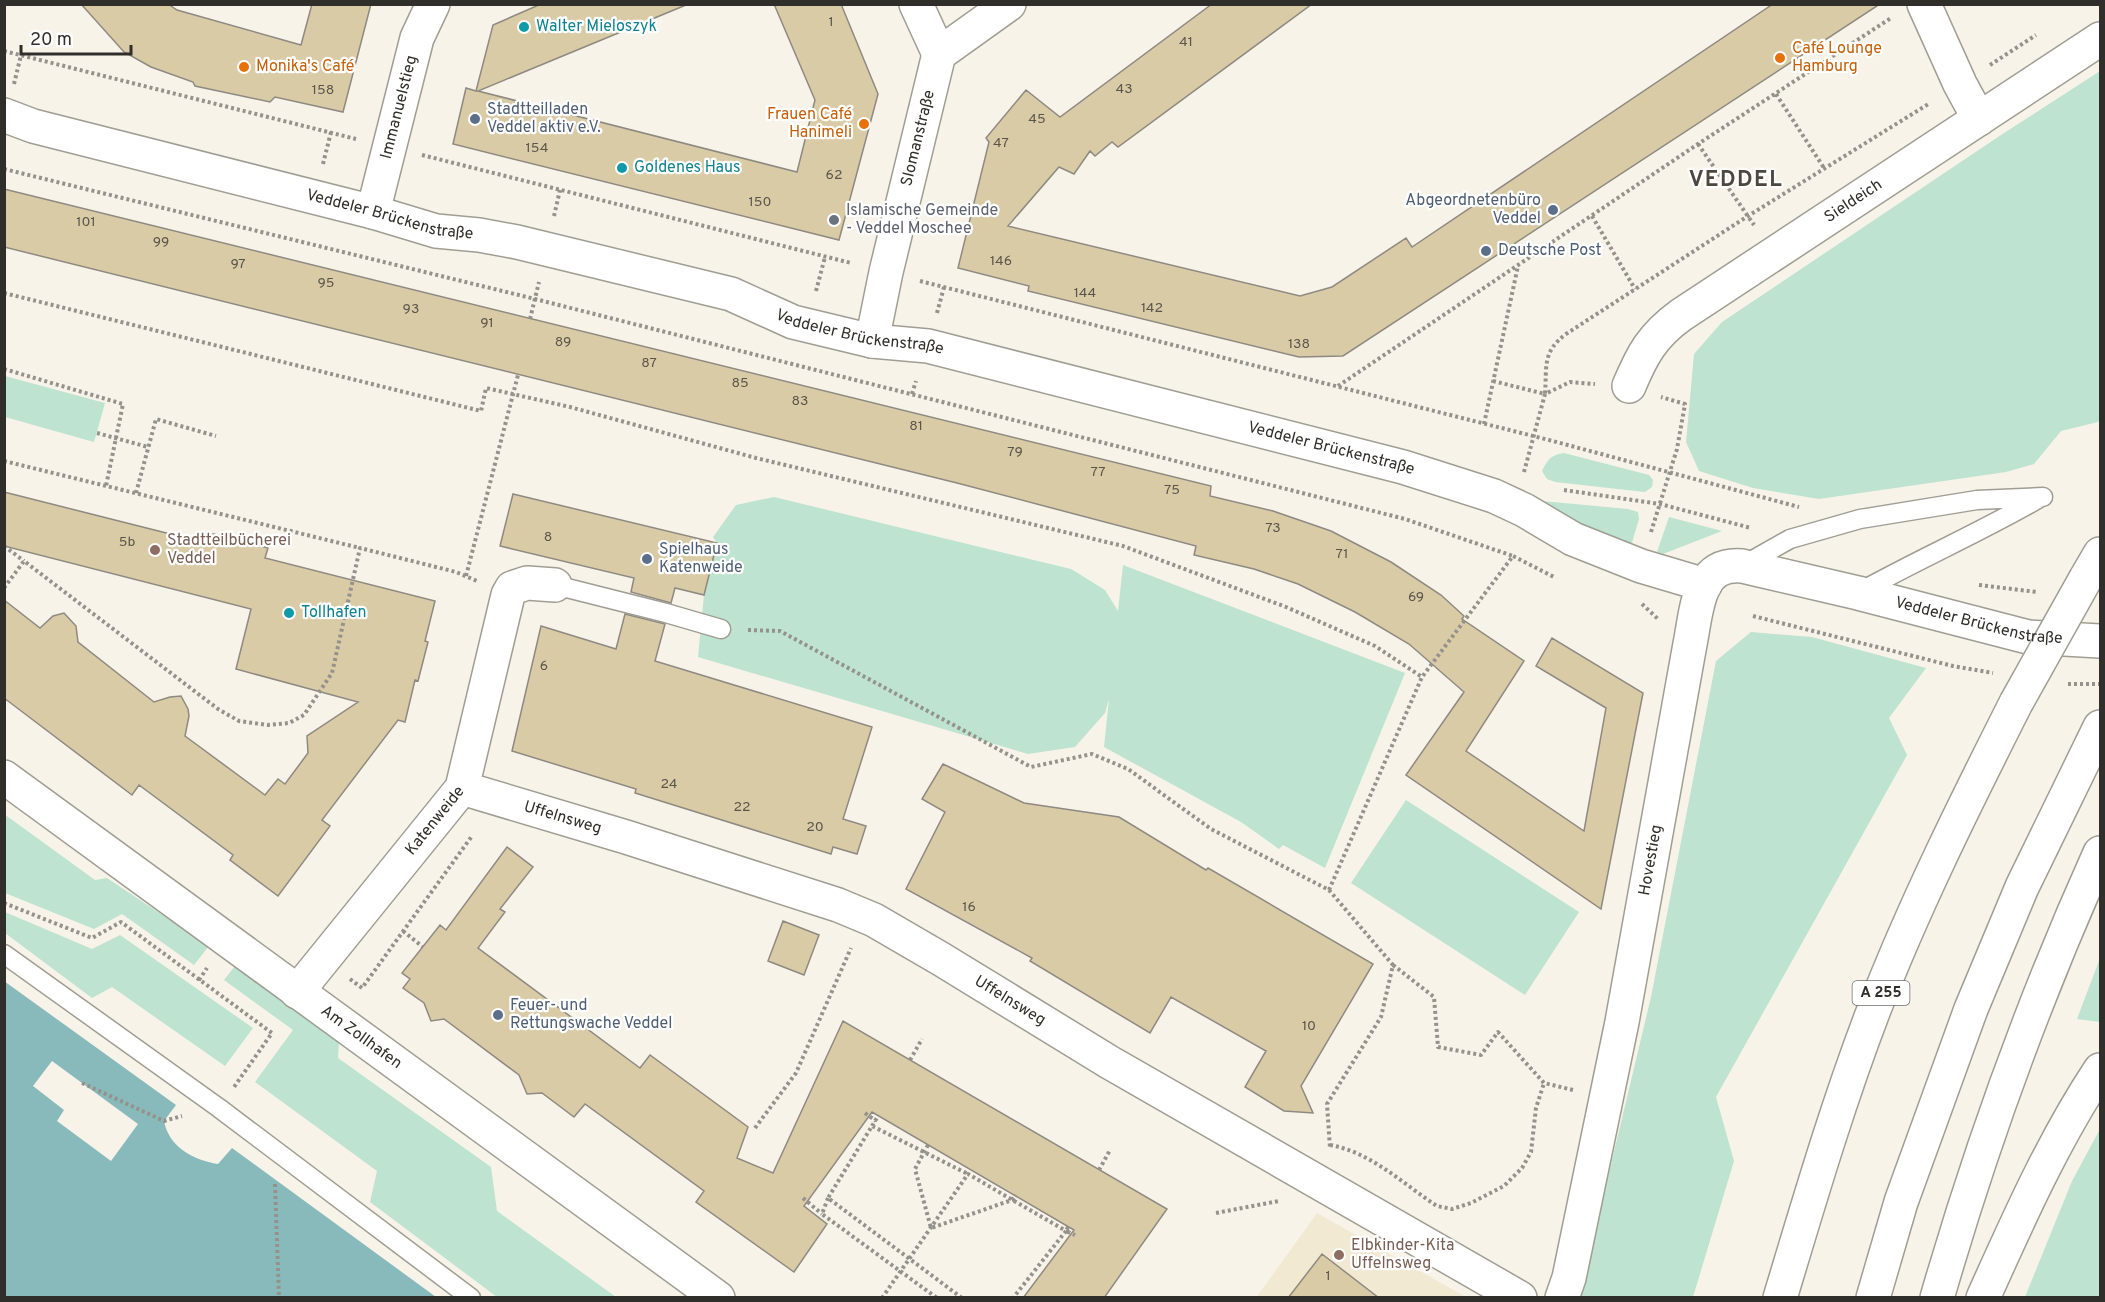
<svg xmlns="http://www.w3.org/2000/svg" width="2105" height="1302" font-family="Overpass,sans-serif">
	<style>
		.education { fill: #f2e9d3 }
		.green { fill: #bee3d0 }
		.water { fill: #89babb }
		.pier { fill: #f7f3e9 }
		.building { fill: #dacba7; stroke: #8e8a81; stroke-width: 1.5 }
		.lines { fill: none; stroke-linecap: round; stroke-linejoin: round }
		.lane-casing { stroke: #a09d93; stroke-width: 21 }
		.street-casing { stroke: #a09d93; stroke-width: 36 }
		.secondary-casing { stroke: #a09d93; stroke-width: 36 }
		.highway-casing { stroke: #a09d93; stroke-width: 36 }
		.path { stroke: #95928c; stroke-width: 4; stroke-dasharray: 3 3; stroke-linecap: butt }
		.lane { stroke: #fff; stroke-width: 18 }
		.street { stroke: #fff; stroke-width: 33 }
		.secondary { stroke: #fff; stroke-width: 33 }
		.highway { stroke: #fff; stroke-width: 33 }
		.highway-bridge-casing { stroke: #a09d93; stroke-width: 36; stroke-linecap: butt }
		.highway-bridge { stroke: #fff; stroke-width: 33 }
		.culture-dot { fill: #0f9aa8; stroke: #fff; stroke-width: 2 }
		.food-dot { fill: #e8710a; stroke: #fff; stroke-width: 2 }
		.service-dot { fill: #5c6f8a; stroke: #fff; stroke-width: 2 }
		.worship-dot { fill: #6b7280; stroke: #fff; stroke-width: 2 }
		.education-dot { fill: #8d6e63; stroke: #fff; stroke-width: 2 }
		.labels { text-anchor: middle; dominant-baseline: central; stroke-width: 4.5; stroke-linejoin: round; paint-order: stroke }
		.number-label { font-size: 14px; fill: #5a554a }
		.shield { fill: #fff; stroke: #6e6d6b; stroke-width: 1.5 }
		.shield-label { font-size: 15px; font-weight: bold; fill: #302e2b }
		.culture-label { font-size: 16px; fill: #0d838f; stroke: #fff; text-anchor: start }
		.food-label { font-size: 16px; fill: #c56008; stroke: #fff; text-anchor: start }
		.street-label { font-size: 16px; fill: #302e2b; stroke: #fff }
		.service-label { font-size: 16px; fill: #4e5e75; stroke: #fff; text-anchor: start }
		.worship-label { font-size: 16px; fill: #5b616d; stroke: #fff; text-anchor: start }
		.education-label { font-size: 16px; fill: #785e54; stroke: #fff; text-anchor: start }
		.district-label { font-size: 22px; font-weight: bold; letter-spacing: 1.5px; fill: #4c4840; stroke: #fff }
	</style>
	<rect width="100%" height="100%" fill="#f7f3e9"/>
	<path class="education" d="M1317,1213L1466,1297L1256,1298Z"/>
	<path class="green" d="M2100,71V419L2098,422L2061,431L2034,464L2006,472L1819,499L1753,488L1699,471L1686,442L1694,354L1722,322L2001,135Z
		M5,376L105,403L94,442L5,417Z
		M1564,453L1649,475L1653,480L1652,487L1645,492L1555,482L1547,479L1542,471C1548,459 1551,455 1564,453Z
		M774,497L1071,569L1105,590L1118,611L1123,565L1405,673L1325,868L1283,845L1279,849L1241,822L1104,747L1109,699L1105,713L1075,747L1028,754L698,657L704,595L717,543L713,537L736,505Z
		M1542,501L1628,509L1638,512L1639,519L1631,546L1573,521L1540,504Z
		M1669,517L1722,531L1663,554L1657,552Z
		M1751,632L1812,637L1926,668L1889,718L1907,755L1716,1097L1734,1161L1693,1297L1579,1298L1651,997L1716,661Z
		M1406,800L1579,912L1525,995L1351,883Z
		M4,814L95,880L107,878L209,946L194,965L122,914L94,929L5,893Z
		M5,912L92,949L120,935L253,1028L225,1066L112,987L92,998L5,933Z
		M2100,958V1022L2077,1019Z
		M235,966L339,1042L338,1058L491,1167L497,1211L616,1297H497L370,1202L377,1171L255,1082L293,1030L224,980Z
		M2100,1129V1297H2025L2072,1181Z"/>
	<path class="water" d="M4,981L176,1105L164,1121C169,1147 193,1160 218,1164L232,1148L436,1297H5Z"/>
	<path class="pier" d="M52,1061L138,1124L111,1161L57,1121L64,1110L33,1086Z"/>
	<path class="building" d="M81,4H168L177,10L301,45L312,4H371L343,112L275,97L270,102L195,86L193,82L151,67L124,52Z
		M541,4L686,5L478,91L797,172L815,100L774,4H841L878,94L839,240L453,144L466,88L476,91L493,25Z
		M1212,4H1312L1118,147L1112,142L1095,156L1090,151L1074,174L1059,167L1008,226L1300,296L1332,287L1406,238L1412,247L1773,4H1880L1343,356L1299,357L1028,291L1029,286L958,268L989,142L986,138L1026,90L1060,117Z
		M4,189L1211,486L1210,496L1273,511L1331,531L1391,562L1441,595L1464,616L1462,619L1524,661L1466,751L1584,831L1606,708L1536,666L1552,638L1643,693L1601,909L1406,775L1464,692L1409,644L1355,612L1298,584L1254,569L1194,555L1196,546L957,483L4,247Z
		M4,492L210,544L213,534L239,540L268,548L265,558L435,601L425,641L428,642L418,681L415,680L405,722L398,720L322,820L330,826L278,896L230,860L233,855L139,785L132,795L4,698V600L40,628L53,616L64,613L76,626L78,642L154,702L170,697L181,696L188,709L189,716L185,736L265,795L278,779L285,784L308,753L307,736L358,702L236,669L251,609L4,546Z
		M513,494L717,543L704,595L675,588L671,603L631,592L634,578L500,546Z
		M625,614L665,624L655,661L872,727L843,819L866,826L857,854L833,847L831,854L635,793L636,789L512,751L541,626L616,649Z
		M943,764L1024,803L1119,817L1206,870L1208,868L1373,964L1301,1086L1313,1113L1284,1111L1245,1087L1266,1051L1171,997L1150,1033L1030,961L1032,958L906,889L945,812L922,799Z
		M507,847L533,867L500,909L505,912L478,948L640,1068L650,1055L748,1127L737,1158L773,1173L843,1021L1167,1209L1104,1298H1023L1074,1230L872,1112L804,1206L827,1224L794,1272L696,1202L704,1191L585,1104L574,1117L542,1093L527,1094L519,1075L444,1019L431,1021L424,1003L403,988L410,979L402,973L440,925L446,930Z
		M783,921L819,935L804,975L768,961Z
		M1322,1254L1379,1298H1288Z"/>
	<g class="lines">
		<defs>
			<path id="lane" d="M1744,565L1790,539L1860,519L1977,500L2043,497
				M555,585L666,613L721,629
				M1858,593C1917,560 1979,533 2038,499
				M4,954L219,1108L471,1298"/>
			<g id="street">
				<path d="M916,4L939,54"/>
				<path d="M1924,4L1960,84L1979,119"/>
				<path id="s1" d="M4,115L33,126L373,212L436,231L479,235L517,242L731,294L793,322L872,341L928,346L1403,467L1494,496L1524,510L1573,539L1641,566L1705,585"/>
				<path id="s2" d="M373,212L417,38L433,4"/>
				<path id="s3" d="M872,341L886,272L939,54L1009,4"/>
				<path id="s4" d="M1629,386C1642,355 1652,336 1681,315L2100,39"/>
				<path id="s5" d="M462,788L626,837L838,905L874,920L941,959L1109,1062L1520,1298"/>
				<path id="s6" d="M297,992L462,788L508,595L512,588L527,583L555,585"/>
			</g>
			<g id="secondary">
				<path id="s7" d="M4,777L718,1298"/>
				<path id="s8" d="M1562,1298L1569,1278L1622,1022L1690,644C1697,610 1697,562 1742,566L1858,593L2028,637L2100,641"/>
			</g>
			<path id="highway" d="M2086,578L2100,554
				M1780,1298C1809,1202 1837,1106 1873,1012C1914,906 1965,804 2016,703
				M1873,1298L1901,1202L1971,1009L2022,887L2100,727
				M1937,1298C1981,1146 2035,997 2100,853
				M1983,1298C2018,1220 2053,1141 2100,1070"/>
		</defs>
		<use href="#lane" class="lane-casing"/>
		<use href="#street" class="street-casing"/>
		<use href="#secondary" class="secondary-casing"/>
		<use href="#highway" class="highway-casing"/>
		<path class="path" d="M4,51L356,139
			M1990,65L2036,35
			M14,84L21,55
			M1776,94L1824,168
			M1698,144L1754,225
			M422,155L851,263
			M323,164L331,132
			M4,169L535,299L1405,519L1513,556
			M554,216L560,190
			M1592,216L1635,289
			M920,281L1549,440L1799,507
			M816,291L825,257
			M4,293L481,411L486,388L570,407L756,458L1123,546L1286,607L1375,646L1422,677
			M937,313L944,287
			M530,319L539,282
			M4,369L123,404L106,486
			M1493,381L1545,394C1547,366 1542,352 1566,334L1748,216L1930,103
			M1338,386L1698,144L1891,18
			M912,394L916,381
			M1484,424L1518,266
			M97,433L148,447
			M4,461L360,548
			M1524,472L1545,394L1570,382L1595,384
			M1564,490L1660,504L1751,528
			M136,493L156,419L216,436
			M1651,532L1677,449L1685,404L1661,397
			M4,546L24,561
			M466,576L518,375
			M1979,585L2037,592
			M4,588L24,561L218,709L239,721L268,725L289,723L304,715L332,673L360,548L456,572L477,581
			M1642,604L1659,620
			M1753,616L1953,666L1993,673
			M748,630L780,631L1031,767L1092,754L1128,769L1211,829L1329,890L1393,965L1381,1017L1327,1104L1330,1148
			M2068,684H2100
			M1329,890L1422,677L1513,556L1554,577
			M4,903L92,938L121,922L272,1033L234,1087
			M403,931L423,947
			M1393,965L1434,997L1438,1047L1481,1055L1498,1032L1544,1083L1573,1090
			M350,979L362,988L472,836
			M199,980L207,968
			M910,1060L922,1039
			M82,1083L164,1121L182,1116
			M865,1113L876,1121
			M872,1126L878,1116
			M755,1128L796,1073L851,948
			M928,1145L915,1169L931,1228L1012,1200L1016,1195
			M1330,1145C1371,1152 1403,1184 1437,1206L1452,1209L1471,1203L1504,1186L1522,1168L1531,1152L1536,1108L1544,1083
			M1099,1170L1110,1150
			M275,1184L279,1298
			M803,1198L822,1214
			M828,1198L822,1214L937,1298
			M1216,1213L1279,1201
			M1068,1227L1066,1231L1075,1235
			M882,1298L968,1174L1066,1231L1013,1298
			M962,1298L828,1198L872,1126L968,1174"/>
		<use href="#lane" class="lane"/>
		<use href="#street" class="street"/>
		<use href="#secondary" class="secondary"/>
		<use href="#highway" class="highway"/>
		<defs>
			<path id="highway-bridge" d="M2016,703L2086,578"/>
		</defs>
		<use href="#highway-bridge" class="highway-bridge-casing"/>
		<use href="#highway-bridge" class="highway-bridge"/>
	</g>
	<g class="culture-dot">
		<circle cx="524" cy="27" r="6"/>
		<circle cx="622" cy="168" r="6"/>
		<circle cx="289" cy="613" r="6"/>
	</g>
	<g class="food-dot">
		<circle cx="1780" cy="58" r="6"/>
		<circle cx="244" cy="67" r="6"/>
		<circle cx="864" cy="124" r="6"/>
	</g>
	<g class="service-dot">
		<circle cx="475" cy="119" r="6"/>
		<circle cx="1553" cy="210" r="6"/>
		<circle cx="1486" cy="251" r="6"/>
		<circle cx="647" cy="559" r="6"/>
		<circle cx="498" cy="1015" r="6"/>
	</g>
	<circle class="worship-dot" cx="834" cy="220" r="6"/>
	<g class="education-dot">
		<circle cx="155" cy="550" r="6"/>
		<circle cx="1339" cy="1255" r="6"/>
	</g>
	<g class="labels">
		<g class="number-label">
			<text x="831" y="22">1</text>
			<text x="1186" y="42">41</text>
			<text x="1124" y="89">43</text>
			<text x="323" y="90">158</text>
			<text x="1037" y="119">45</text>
			<text x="1001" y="143">47</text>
			<text x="537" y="148">154</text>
			<text x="834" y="175">62</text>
			<text x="760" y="202">150</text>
			<text x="86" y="222">101</text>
			<text x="161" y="242">99</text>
			<text x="1001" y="261">146</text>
			<text x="238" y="264">97</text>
			<text x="326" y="283">95</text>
			<text x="1085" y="293">144</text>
			<text x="1152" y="308">142</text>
			<text x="411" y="309">93</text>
			<text x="487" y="323">91</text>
			<text x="563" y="342">89</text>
			<text x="1299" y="344">138</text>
			<text x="649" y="363">87</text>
			<text x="740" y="383">85</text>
			<text x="800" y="401">83</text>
			<text x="916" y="426">81</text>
			<text x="1015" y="452">79</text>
			<text x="1098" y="472">77</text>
			<text x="1172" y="490">75</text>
			<text x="1273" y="528">73</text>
			<text x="548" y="537">8</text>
			<text x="127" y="542">5b</text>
			<text x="1342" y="554">71</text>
			<text x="1416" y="597">69</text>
			<text x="544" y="666">6</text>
			<text x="669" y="784">24</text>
			<text x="742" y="807">22</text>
			<text x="815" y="827">20</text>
			<text x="969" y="907">16</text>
			<text x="1309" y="1026">10</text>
			<text x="1328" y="1276">1</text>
		</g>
		<rect class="shield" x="1852.5" y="981" width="57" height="24" rx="4.5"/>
		<g class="shield-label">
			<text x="1881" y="993">A 255</text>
		</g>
		<g class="culture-label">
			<text x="536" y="27">Walter Mieloszyk</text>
			<text x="634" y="168">Goldenes Haus</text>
			<text x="301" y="613">Tollhafen</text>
		</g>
		<g class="food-label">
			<text x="1792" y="49">Café Lounge<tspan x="1792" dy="18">Hamburg</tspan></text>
			<text x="256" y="67">Monika's Café</text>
			<text x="852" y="115" text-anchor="end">Frauen Café<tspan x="852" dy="18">Hanimeli</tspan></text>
		</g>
		<g class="street-label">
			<text stroke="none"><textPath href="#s2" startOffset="108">Immanuelstieg</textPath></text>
			<text stroke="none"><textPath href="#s3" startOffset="208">Slomanstraße</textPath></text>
			<text stroke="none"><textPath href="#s4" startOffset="296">Sieldeich</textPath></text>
			<text stroke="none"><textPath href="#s1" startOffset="399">Veddeler Brückenstraße</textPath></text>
			<text stroke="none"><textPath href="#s1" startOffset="885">Veddeler Brückenstraße</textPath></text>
			<text stroke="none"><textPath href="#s1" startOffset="1371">Veddeler Brückenstraße</textPath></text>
			<text stroke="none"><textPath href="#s8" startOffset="1016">Veddeler Brückenstraße</textPath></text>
			<text stroke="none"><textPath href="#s5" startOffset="105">Uffelnsweg</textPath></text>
			<text stroke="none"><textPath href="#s6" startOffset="220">Katenweide</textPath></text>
			<text stroke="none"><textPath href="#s8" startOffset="447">Hovestieg</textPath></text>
			<text stroke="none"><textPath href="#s5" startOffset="591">Uffelnsweg</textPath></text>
			<text stroke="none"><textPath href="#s7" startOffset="442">Am Zollhafen</textPath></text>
		</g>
		<g class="service-label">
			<text x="487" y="110">Stadtteilladen<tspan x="487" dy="18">Veddel aktiv e.V.</tspan></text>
			<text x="1541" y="201" text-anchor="end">Abgeordnetenbüro<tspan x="1541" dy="18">Veddel</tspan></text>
			<text x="1498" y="251">Deutsche Post</text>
			<text x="659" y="550">Spielhaus<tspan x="659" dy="18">Katenweide</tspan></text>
			<text x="510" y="1006">Feuer- und<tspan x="510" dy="18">Rettungswache Veddel</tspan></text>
		</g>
		<g class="worship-label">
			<text x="846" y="211">Islamische Gemeinde<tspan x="846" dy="18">- Veddel Moschee</tspan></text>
		</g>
		<g class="education-label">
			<text x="167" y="541">Stadtteilbücherei<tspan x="167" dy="18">Veddel</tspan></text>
			<text x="1351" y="1246">Elbkinder-Kita<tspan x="1351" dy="18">Uffelnsweg</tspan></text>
		</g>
		<g class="district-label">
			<text x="1736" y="180">VEDDEL</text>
		</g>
	</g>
	<rect width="2105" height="1302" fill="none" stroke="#302e2b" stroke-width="12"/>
	<path d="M21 45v9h110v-9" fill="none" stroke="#302e2b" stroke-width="3"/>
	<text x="30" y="45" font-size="18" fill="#302e2b" stroke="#ffffff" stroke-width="4.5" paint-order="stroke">20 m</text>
</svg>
